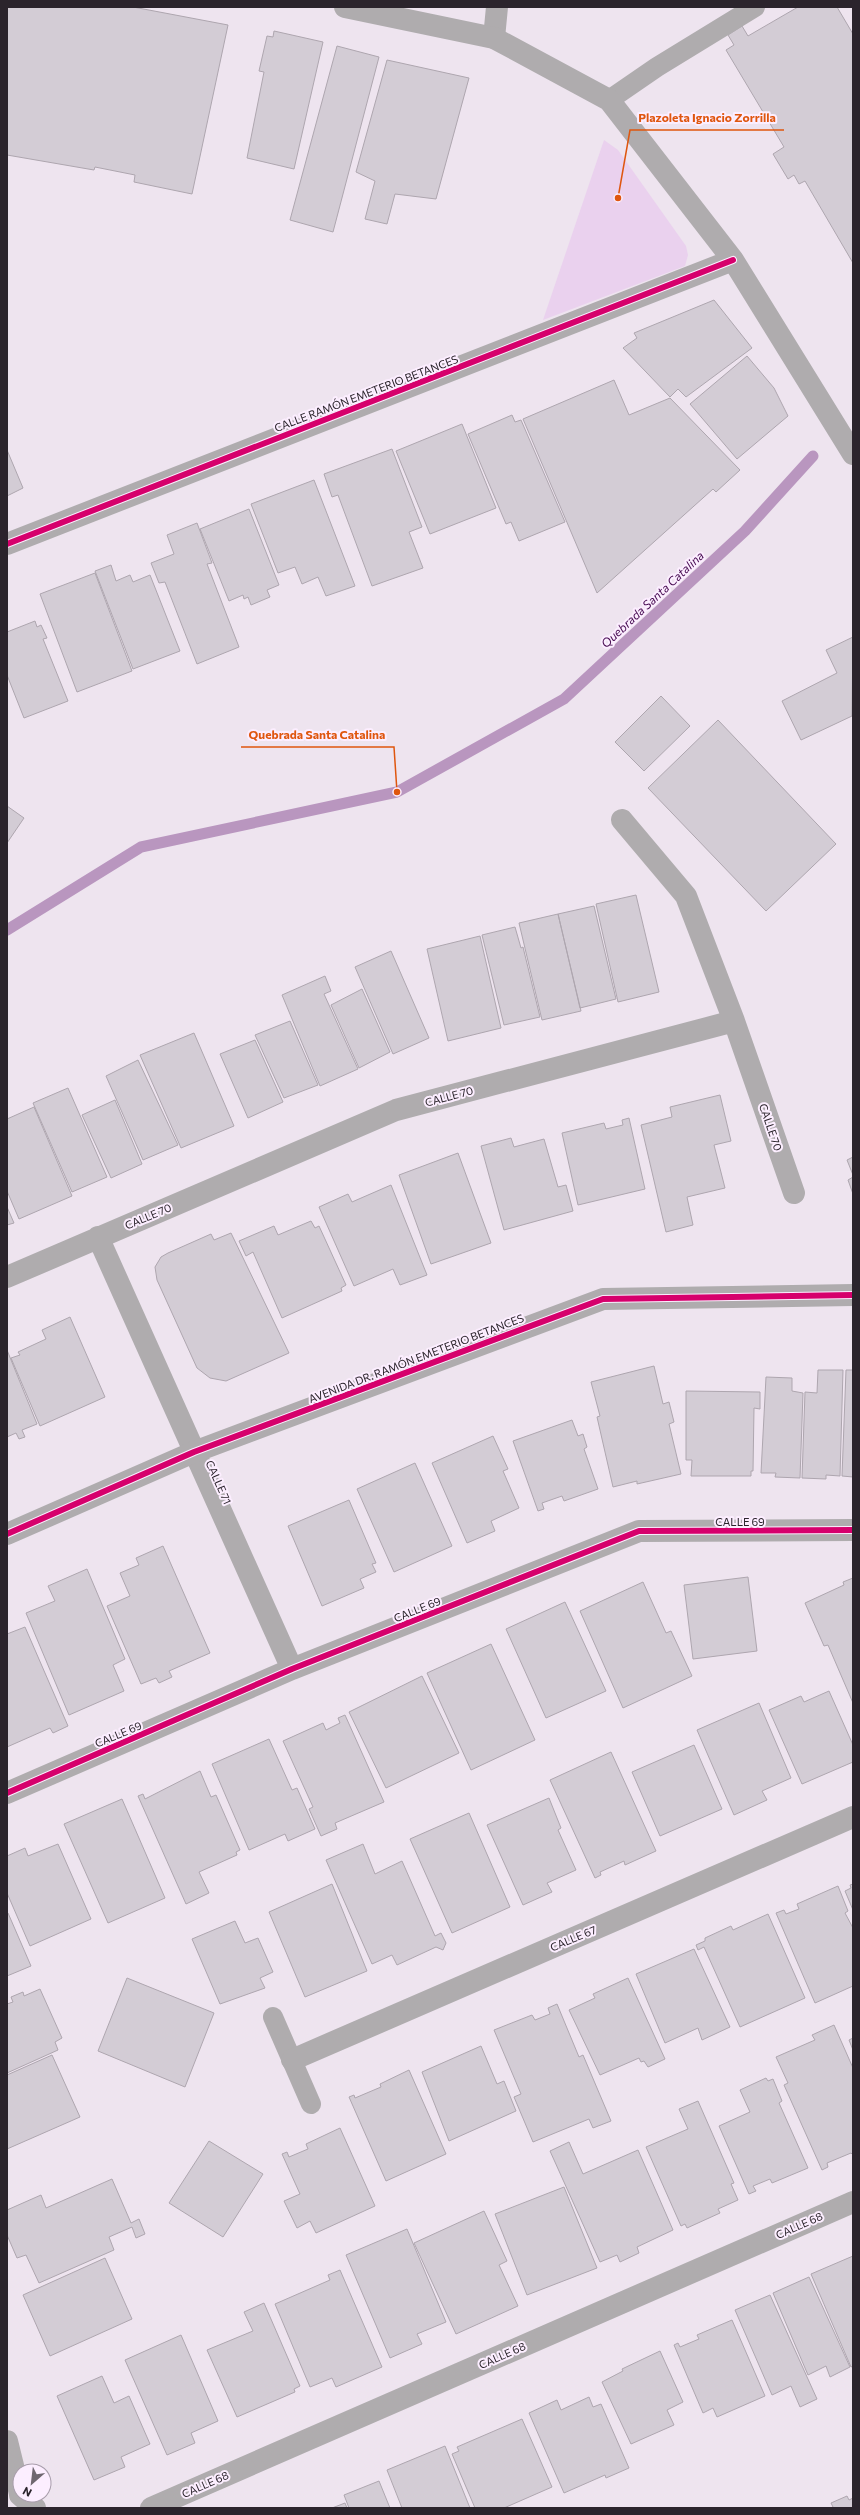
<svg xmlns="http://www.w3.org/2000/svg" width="860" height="2515" font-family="Commissioner,sans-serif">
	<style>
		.green { fill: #ead1ee }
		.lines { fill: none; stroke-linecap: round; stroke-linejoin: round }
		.stream { stroke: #b996bf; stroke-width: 11 }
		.building { fill: #d3ccd5; stroke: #aea6af }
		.service { stroke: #afacae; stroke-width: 20 }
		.minor { stroke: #afacae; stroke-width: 22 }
		.tertiary { stroke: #afacae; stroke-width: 22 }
		.cycleway-casing { stroke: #fceeff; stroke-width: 8 }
		.cycleway { stroke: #d6006c; stroke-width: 6 }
		.labels { text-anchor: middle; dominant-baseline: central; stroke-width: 4; stroke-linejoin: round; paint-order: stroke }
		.street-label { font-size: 11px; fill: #2b242c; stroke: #fceeff }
		.water-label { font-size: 12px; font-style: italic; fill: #460a51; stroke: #fceeff }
		.leader { fill: none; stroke: #df560e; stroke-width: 1.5 }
		.callout-dot { fill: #df560e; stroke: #fceeff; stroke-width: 1.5 }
		.callout-label { font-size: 12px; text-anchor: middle; font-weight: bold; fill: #df560e; stroke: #fceeff; stroke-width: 4; stroke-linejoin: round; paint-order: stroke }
	</style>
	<rect width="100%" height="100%" fill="#eee4ef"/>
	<path class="green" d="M604,140L618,150L686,246L688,255L685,266L543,320Z"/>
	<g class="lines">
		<path class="stream" d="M7,930L141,847L397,792L564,699L745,531L813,456"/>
	</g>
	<path class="building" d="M7,7H133L228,25L192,194L134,182L135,175L95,167L94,170L7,155Z
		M798,7H837L853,34V263L805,181L799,184L794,175L788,179L773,154L784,147L726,50L734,45L728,35L742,26L748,36Z
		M274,31L323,42L294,169L247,158L264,72L259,71L267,36L273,37Z
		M337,46L379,57L333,232L290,220Z
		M387,60L469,78L436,199L395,194L387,224L365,219L375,181L356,172Z
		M714,300L752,348L686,397L678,389L670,397L623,348L637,338L634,333Z
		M747,356L774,388L788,416L737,459L690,404Z
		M614,380L629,415L670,398L740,470L716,492L713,489L597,593L523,419Z
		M512,415L515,422L521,420L565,522L519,541L511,522L506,524L468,434Z
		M462,424L496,508L430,534L396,451Z
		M392,449L422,527L409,532L423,568L372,586L338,495L332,497L324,474Z
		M7,450L23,488L7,496Z
		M314,480L355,586L326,596L318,577L302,584L295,567L278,573L251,504Z
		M249,509L279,585L267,590L270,597L251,605L248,597L244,599L243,595L229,601L200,529Z
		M197,523L212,563L207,564L239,647L197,664L165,582L159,583L151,563L174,554L167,535Z
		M111,565L116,581L130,575L133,582L150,575L180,651L133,669L95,571Z
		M95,573L132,671L77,692L40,594Z
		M35,621L37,627L41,625L47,638L43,639L68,701L24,718L7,675V632Z
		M853,637L852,716L801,740L782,701L837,673L826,650Z
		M661,696L690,726L644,771L615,742Z
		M718,720L836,844L766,911L648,788Z
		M7,806L24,818L7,843Z
		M636,895L659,992L618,1002L596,904Z
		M594,906L616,999L580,1008L558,914Z
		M558,914L581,1011L542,1020L519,923Z
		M515,927L521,948L523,947L540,1017L504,1025L482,935Z
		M480,936L501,1028L448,1041L427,949Z
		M391,951L429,1038L393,1054L355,967Z
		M325,976L331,991L324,994L358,1069L320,1086L282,995Z
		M362,989L390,1052L359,1068L331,1005Z
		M290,1021L318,1085L284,1098L255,1035Z
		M194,1033L234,1126L181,1148L140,1055Z
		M255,1040L283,1102L248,1118L220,1054Z
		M138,1060L178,1145L143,1160L106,1076Z
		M68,1088L107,1177L72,1192L33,1103Z
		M720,1095L731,1141L714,1145L725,1188L687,1197L693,1225L666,1232L641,1125L672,1117L670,1107Z
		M115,1100L142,1164L111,1178L82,1115Z
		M34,1107L72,1196L19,1219L7,1191V1119Z
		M629,1118L645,1189L578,1205L562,1133L604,1123L606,1129L623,1125L622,1120Z
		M511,1138L514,1147L544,1139L558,1187L566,1185L573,1211L504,1230L481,1146Z
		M458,1153L491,1243L431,1264L399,1175Z
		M853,1157V1175L847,1160Z
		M853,1177V1194L848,1180Z
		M391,1185L427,1275L400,1285L393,1269L354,1286L319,1207L348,1194L352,1202Z
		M7,1207L14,1223L7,1225Z
		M311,1221L315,1228L319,1226L346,1285L341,1288L342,1291L282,1318L253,1252L246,1256L239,1241L274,1226L278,1235Z
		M231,1233L289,1353L226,1381L210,1378L197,1368L157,1280L155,1267L161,1257L168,1253L211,1234L214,1240Z
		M70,1317L105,1397L40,1426L11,1358L20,1355L18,1352L46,1339L42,1330Z
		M7,1350L37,1424L22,1430L25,1437L19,1439L16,1433L7,1437Z
		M654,1366L663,1404L669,1402L674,1422L669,1424L681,1474L637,1484V1481L613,1487L597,1417L600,1416L591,1382Z
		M818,1370H843L840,1476L826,1475V1479L802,1478L805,1392L817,1393Z
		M846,1370H853V1477L842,1476Z
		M766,1377L792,1378V1391L803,1393L800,1478L775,1477L776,1473H761Z
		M686,1391L760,1392V1409L754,1408L753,1471H751V1476H691L692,1460H686Z
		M572,1420L578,1436L583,1434L587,1447L584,1449L598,1489L564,1501L562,1496L542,1503L544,1509L538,1511L513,1441Z
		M493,1436L508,1469L503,1471L519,1508L491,1521L495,1531L467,1543L432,1463Z
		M415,1463L452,1546L394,1572L357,1489Z
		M349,1500L376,1563L372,1564L376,1572L360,1579L364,1588L322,1606L288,1526Z
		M163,1546L210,1653L169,1671L172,1677L159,1683L156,1678L141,1684L107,1606L130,1596L120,1573L139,1565L136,1558Z
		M87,1569L125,1659L113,1665L124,1691L69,1715L26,1613L55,1601L48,1586Z
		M748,1577L757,1651L693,1659L684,1585Z
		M853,1578V1703L828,1645L824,1646L805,1603L844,1585L843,1582Z
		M643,1582L666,1633L671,1631L692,1676L623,1708L580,1611Z
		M565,1602L606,1691L546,1718L506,1629Z
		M25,1627L68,1726L53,1733L50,1728L7,1747V1634Z
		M491,1644L535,1740L471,1770L427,1673Z
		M422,1676L459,1753L386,1788L349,1712Z
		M829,1691L853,1745V1762L802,1784L769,1710L801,1696L804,1702Z
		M759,1703L791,1778L762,1791L767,1800L734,1815L697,1730Z
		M345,1715L384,1802L335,1823L337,1829L321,1836L309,1809L313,1807L283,1741L323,1723L326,1730L340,1723L338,1718Z
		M269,1739L292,1790L297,1788L315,1829L288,1841L285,1834L249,1850L212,1764Z
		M694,1745L722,1809L660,1836L632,1772Z
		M611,1752L656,1851L625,1865L624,1861L600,1872L601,1875L595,1878L550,1780Z
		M200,1771L211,1797L216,1795L240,1850L236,1852L237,1855L199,1872L209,1893L186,1904L138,1796L143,1794L145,1799Z
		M549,1798L561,1828L558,1830L576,1870L547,1883L552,1892L523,1905L487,1825Z
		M122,1799L165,1898L108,1923L64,1824Z
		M469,1813L510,1907L452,1933L410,1839Z
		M58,1844L91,1919L30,1946L7,1893V1856L25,1848L28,1856Z
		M363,1844L375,1874L402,1861L435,1936L441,1933L446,1943L443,1950L436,1947L397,1965L392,1955L372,1964L326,1860Z
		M332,1884L367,1971L305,1997L269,1912Z
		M853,1884V1910L845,1891L851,1888L850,1885Z
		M838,1886L848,1911L845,1913L853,1928V1986L815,2003L776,1913L784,1910L786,1914L799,1909L797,1904Z
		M8,1913L31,1966L7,1976V1914Z
		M768,1914L805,1998L740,2027L704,1947L698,1950L696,1945L705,1941V1938L731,1926L733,1930Z
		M235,1921L245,1943L258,1938L273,1972L260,1978L265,1988L220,2004L192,1939Z
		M694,1949L730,2027L702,2040L698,2028L665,2043L636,1974Z
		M127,1978L214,2013L185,2087L98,2051Z
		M628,1978L665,2059L648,2067L644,2061L641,2062L639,2058L600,2075L569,2010L595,1998L593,1994Z
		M40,1989L62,2038L55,2042L58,2050L7,2073V2004L13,2002L11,1997L23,1992L24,1996Z
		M557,2004L579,2057L583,2055L611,2121L593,2128L589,2119L533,2142L514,2097L521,2094L494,2030L532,2015L535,2020L550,2014L548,2008Z
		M834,2025L853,2068V2155L851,2153L827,2163L828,2167L822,2170L784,2085L788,2083L776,2057L815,2040L812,2035Z
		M853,2038V2050L849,2040Z
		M481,2046L497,2084L504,2081L516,2111L449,2141L422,2072Z
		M52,2055L80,2117L7,2149V2075Z
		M409,2070L446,2154L386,2181L349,2097L354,2095L355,2098L381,2087L380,2084Z
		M766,2078L768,2081L773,2079L782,2101L779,2103L808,2168L772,2183L770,2179L753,2186L756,2191L749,2194L719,2126L750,2112L740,2090Z
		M698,2101L734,2183L731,2184L738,2200L718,2209L720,2213L687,2228L685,2224L681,2226L646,2147L688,2129L679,2109Z
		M340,2128L375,2206L316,2233L310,2221L297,2228L284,2201L300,2194L282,2154L287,2152L289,2157L308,2149L306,2144Z
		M209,2141L263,2174L223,2237L169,2203Z
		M569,2142L583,2174L638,2150L673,2230L637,2247L639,2253L620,2262L617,2255L600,2262L550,2151Z
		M112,2179L131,2223L139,2219L145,2234L136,2238L132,2227L109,2237L114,2250L39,2283L26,2255L17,2258L7,2235V2210L41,2195L46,2208Z
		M564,2187L597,2268L527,2295L495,2214Z
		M484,2211L507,2261L499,2265L518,2306L456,2334L414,2243Z
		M407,2229L446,2322L417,2334L422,2344L390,2358L346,2255Z
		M853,2256V2366L851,2367L811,2274Z
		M105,2258L132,2319L50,2356L23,2295Z
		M340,2270L382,2367L336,2387L332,2378L310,2387L275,2304L330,2280L328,2275Z
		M809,2277L850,2367L830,2377L826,2366L808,2375L773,2293Z
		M770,2295L817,2399L800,2407L791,2386L772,2395L735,2310Z
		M264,2303L300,2386L294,2389L295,2392L237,2417L207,2350L253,2331L244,2312Z
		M732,2320L765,2396L717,2417L713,2408L703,2413L674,2345L678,2343L680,2347L699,2339L697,2335Z
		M181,2335L218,2421L191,2433L195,2443L167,2455L125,2360Z
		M660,2351L683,2402L667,2410L674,2425L631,2444L602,2382L623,2371L622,2369Z
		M102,2376L114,2403L129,2396L150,2444L121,2457L125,2467L94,2480L57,2396Z
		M589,2397L593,2407L601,2404L629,2468L606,2478L605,2475L564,2493L529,2413L557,2400L561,2410Z
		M522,2419L552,2487L504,2508H475L452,2454L459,2451L457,2447Z
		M445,2446L470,2508H402L387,2470Z
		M379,2481L390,2508H349L344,2495Z
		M847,2496L849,2500L853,2498V2508H830L833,2507L831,2503Z
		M345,2503L347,2508H332Z"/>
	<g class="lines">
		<path class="service" d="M609,100L657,67L755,7
			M273,2017L311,2104"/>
		<path class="minor" d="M494,38L497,7
			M622,820L686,896L734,1021L794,1193
			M98,1237L292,1669
			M7,1277L396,1110L734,1021
			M7,1793L292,1669L639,1531L853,1530
			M292,2060L853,1817
			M7,2441L20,2494
			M20,2495L35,2508
			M151,2508L853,2202"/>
		<path class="tertiary" d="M345,7L494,38L609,100L733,260L853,454
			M7,544L733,260
			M7,1534L194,1452L603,1299L853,1295"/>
		<defs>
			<path id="cycleway" d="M7,544L733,260
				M7,1534L194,1452L603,1299L853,1295
				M7,1793L292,1669L639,1531L853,1530"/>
		</defs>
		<use href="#cycleway" class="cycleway-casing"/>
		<use href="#cycleway" class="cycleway"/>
	</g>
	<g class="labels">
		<g class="street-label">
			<text transform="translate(366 393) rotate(-21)">CALLE RAMÓN EMETERIO BETANCES</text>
			<text transform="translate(449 1096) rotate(-15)">CALLE 70</text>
			<text transform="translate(771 1127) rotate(71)">CALLE 70</text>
			<text transform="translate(148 1216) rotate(-23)">CALLE 70</text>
			<text transform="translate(416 1358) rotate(-21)">AVENIDA DR. RAMÓN EMETERIO BETANCES</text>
			<text transform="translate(219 1482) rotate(66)">CALLE 71</text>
			<text x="740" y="1521">CALLE 69</text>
			<text transform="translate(417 1609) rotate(-22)">CALLE 69</text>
			<text transform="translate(118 1734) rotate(-23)">CALLE 69</text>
			<text transform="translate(573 1938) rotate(-23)">CALLE 67</text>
			<text transform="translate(799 2225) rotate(-24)">CALLE 68</text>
			<text transform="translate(502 2355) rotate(-24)">CALLE 68</text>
			<text transform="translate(205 2484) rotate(-24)">CALLE 68</text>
		</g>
		<g class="water-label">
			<text transform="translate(652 599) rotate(-43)">Quebrada Santa Catalina</text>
		</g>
	</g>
	<path class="leader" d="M618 198L630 130H784M397 792L394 747H241"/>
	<g class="callout-dot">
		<circle cx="618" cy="198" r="4"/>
		<circle cx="397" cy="792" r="4"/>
	</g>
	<g class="callout-label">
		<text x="707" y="122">Plazoleta Ignacio Zorrilla</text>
		<text x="317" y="739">Quebrada Santa Catalina</text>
	</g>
	<rect width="860" height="2515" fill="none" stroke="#2b242c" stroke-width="16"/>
	<g transform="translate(32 2483) rotate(208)"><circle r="19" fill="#fceeff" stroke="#a89dab"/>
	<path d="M0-3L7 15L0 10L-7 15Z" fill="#6f6770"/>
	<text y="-6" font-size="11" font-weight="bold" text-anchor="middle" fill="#2b242c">N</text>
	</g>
</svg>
